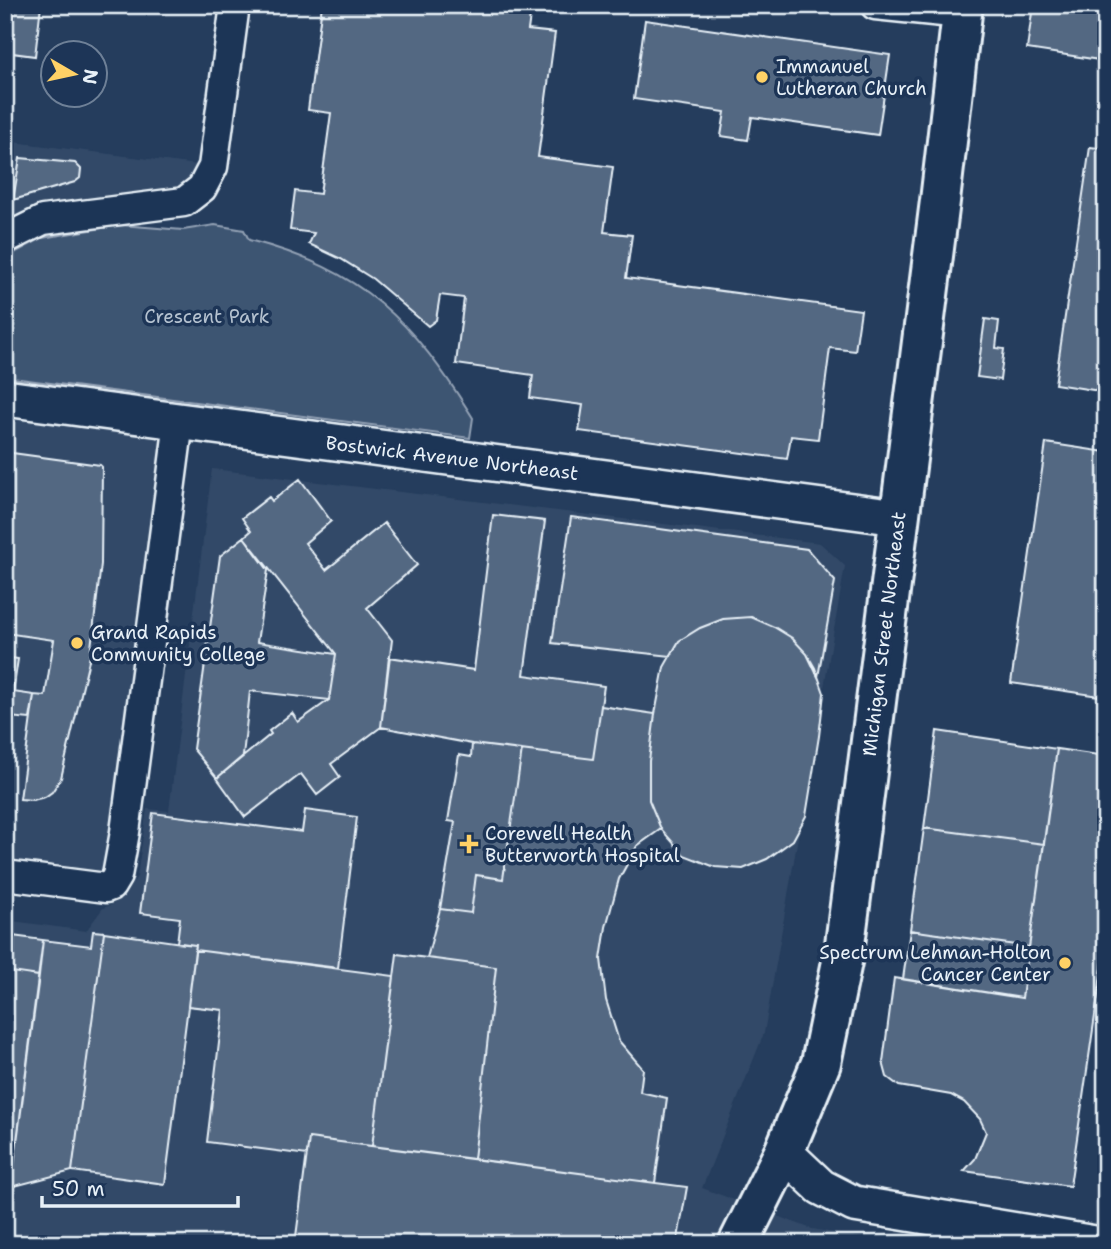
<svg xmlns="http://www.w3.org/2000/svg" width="1111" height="1249" font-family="'Shantell Sans',sans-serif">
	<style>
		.built { fill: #334a68 }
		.green { fill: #3e5472; stroke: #93a2b5; stroke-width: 2 }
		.building { fill: #536782; stroke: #e8f1f8; stroke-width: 2 }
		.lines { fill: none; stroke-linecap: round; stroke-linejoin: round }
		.minor-casing { stroke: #e8f1f8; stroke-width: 33 }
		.tertiary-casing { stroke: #e8f1f8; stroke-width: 40 }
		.secondary-casing { stroke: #e8f1f8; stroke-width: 44 }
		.minor { stroke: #1d3557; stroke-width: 28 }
		.tertiary { stroke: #1d3557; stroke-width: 35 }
		.secondary { stroke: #1d3557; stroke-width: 38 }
		.poi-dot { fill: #ffd166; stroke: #1d3557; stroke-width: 2.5 }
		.labels { text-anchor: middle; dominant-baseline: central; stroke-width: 7; stroke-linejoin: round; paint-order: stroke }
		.poi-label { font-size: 19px; fill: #e8f1f8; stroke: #1d3557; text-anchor: start }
		.park-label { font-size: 19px; fill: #b5c2d0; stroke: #1d3557 }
		.street-label { font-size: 19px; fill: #e8f1f8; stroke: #1d3557 }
	</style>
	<rect width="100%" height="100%" fill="#253d5d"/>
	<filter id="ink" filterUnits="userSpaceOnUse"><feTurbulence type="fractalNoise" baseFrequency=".0143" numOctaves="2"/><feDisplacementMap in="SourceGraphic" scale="14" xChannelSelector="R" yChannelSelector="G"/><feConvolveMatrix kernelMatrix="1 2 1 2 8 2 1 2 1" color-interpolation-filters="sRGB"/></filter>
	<g filter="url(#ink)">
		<path class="built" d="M5,141L213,167L202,188L5,239Z
			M5,398L179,422L117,876L5,875Z
			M212,469L820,543L845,566L764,1033L702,1188L812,1229L897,1244H67L5,1235V920L86,931L103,908L115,903L126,893L137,877L147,809L169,811Z"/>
		<path class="green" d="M121,225L183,230L215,225L244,230L249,240C363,270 412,320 473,418L470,438L5,377V258L42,238Z"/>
		<path class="building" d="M5,5H41L35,56L5,52Z
			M322,5H499L531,9L528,30L555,33L538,157L613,167L604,232L632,235L626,278L861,310L855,351L830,348L818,439L791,436L787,459L579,431L583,405L530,398L533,375L456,364L464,298L440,295L436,320L428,326L373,279L341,259L309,244L314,233L290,230L295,191L320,194L331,113L308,110Z
			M1033,5H1106V61L1027,49Z
			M645,20L890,55L878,135L752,117L748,140L721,136L725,112L634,99Z
			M1090,147L1106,149V392L1055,384Z
			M20,158L75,163L81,169L80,178L75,182L13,200Z
			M985,319L999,321L996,348L1004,349L1000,380L977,377Z
			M1046,443L1106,452V697L1011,683Z
			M5,452L100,465L102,467L101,564L90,656L61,778L52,792L45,797L33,800L20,799L34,695L45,696L54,640L5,633Z
			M300,479L331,521L305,543L326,570L384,523L417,565L367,608L392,640L381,727L331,764L340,777L317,795L301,774L245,817L217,778L271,734L269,731L292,713L298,722L329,700L336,654L244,537L251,531L242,518L269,497L272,501Z
			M493,515L545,521L524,675L604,686L593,759L472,744L381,727L389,657L474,670Z
			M571,517L807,549L835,581L818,677L807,654L792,638L774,627L751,617L723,619L700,628L679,641L671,656L552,643Z
			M244,537L268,570L257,642L336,654L329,700L250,691L243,756L217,778L193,749L220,556Z
			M751,617L774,627L792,638L807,654L815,668L824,693L819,736L806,816L793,840L767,859L743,869L715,867L684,855L661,829L649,800V761L655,714L664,667L679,641L700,628L723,619Z
			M5,657L18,659L13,692L34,695L30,719L9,717L5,747Z
			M601,706L655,714L649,761V800L661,829L637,846L619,879L606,927L601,959L606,1000L619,1041L643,1069L640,1092L667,1098L655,1183L474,1159L496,967L427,958L440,909L471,913L476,875L503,879L522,750L593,759Z
			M937,731L1057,749L1044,844L924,828Z
			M472,744L522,750L503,879L476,875L471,913L440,909L455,822L448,821L459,755L471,757Z
			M1057,749L1106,756V941L1070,1186L964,1171L975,1159L986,1132L980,1119L964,1102L951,1095L899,1086L887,1077L883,1062L894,978L1022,998Z
			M305,810L357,817L338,968L195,950L196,945L177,943L180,918L140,913L153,813L302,832Z
			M924,828L1044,844L1029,947L910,930Z
			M910,930L1029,947L1022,998L903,979Z
			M93,931L104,932L72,1171L11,1187L43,940L91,946Z
			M104,932L196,945L165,1184L72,1171Z
			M5,935L43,940L39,976L5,971Z
			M195,950L394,976L372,1146L309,1138L307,1155L207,1142L223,1010L188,1006Z
			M397,954L496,967L474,1159L372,1146Z
			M5,971L39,976L7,1217H5Z
			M309,1138L687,1187L677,1244H295Z"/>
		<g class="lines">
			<defs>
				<path id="minor" d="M875,5L962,14
					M5,239L43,220L184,202L202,188L213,167L235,5
					M5,875L106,888L111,886L117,876L125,832L179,422"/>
				<path id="tertiary" d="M5,398L898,517
					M784,1152L821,1187L854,1204L1095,1244"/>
				<path id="secondary" d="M738,1244L784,1152L821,1063L844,952L940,201L963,5"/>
			</defs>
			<use href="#minor" class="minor-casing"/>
			<use href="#tertiary" class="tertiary-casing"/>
			<use href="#secondary" class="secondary-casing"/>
			<use href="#minor" class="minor"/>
			<use href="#tertiary" class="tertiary"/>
			<use href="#secondary" class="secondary"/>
		</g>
	</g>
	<g class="poi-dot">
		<circle cx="762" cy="77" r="7"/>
		<circle cx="77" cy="643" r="7"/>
		<path d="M465.5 833.5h7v7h7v7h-7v7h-7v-7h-7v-7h7z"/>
		<circle cx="1065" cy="963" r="7"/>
	</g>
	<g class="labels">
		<g class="poi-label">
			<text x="776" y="66">Immanuel<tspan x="776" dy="22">Lutheran Church</tspan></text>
			<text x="91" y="632">Grand Rapids<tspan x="91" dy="22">Community College</tspan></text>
			<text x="485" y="833">Corewell Health<tspan x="485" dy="22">Butterworth Hospital</tspan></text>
			<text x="1051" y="952" text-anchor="end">Spectrum Lehman-Holton<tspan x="1051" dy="22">Cancer Center</tspan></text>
		</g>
		<g class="park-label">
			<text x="207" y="316">Crescent Park</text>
		</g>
		<g class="street-label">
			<text transform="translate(452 458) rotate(7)">Bostwick Avenue Northeast</text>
			<text transform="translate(884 634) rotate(-83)">Michigan Street Northeast</text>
		</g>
	</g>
	<rect width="1111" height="1249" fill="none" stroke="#1d3557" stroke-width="28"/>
	<rect x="14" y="14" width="1083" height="1221" fill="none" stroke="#e8f1f8" stroke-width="2.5" filter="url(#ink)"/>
	<g transform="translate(74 74) rotate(99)"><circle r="33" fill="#1d3557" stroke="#6e8097" stroke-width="2"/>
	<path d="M0-5L12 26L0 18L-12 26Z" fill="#ffd166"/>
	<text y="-10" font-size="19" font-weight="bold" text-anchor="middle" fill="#e8f1f8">N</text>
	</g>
	<path d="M42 1196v10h196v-10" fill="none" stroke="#e8f1f8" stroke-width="3.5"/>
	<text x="52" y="1196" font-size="21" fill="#e8f1f8" stroke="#1d3557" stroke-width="5" paint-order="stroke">50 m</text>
</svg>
